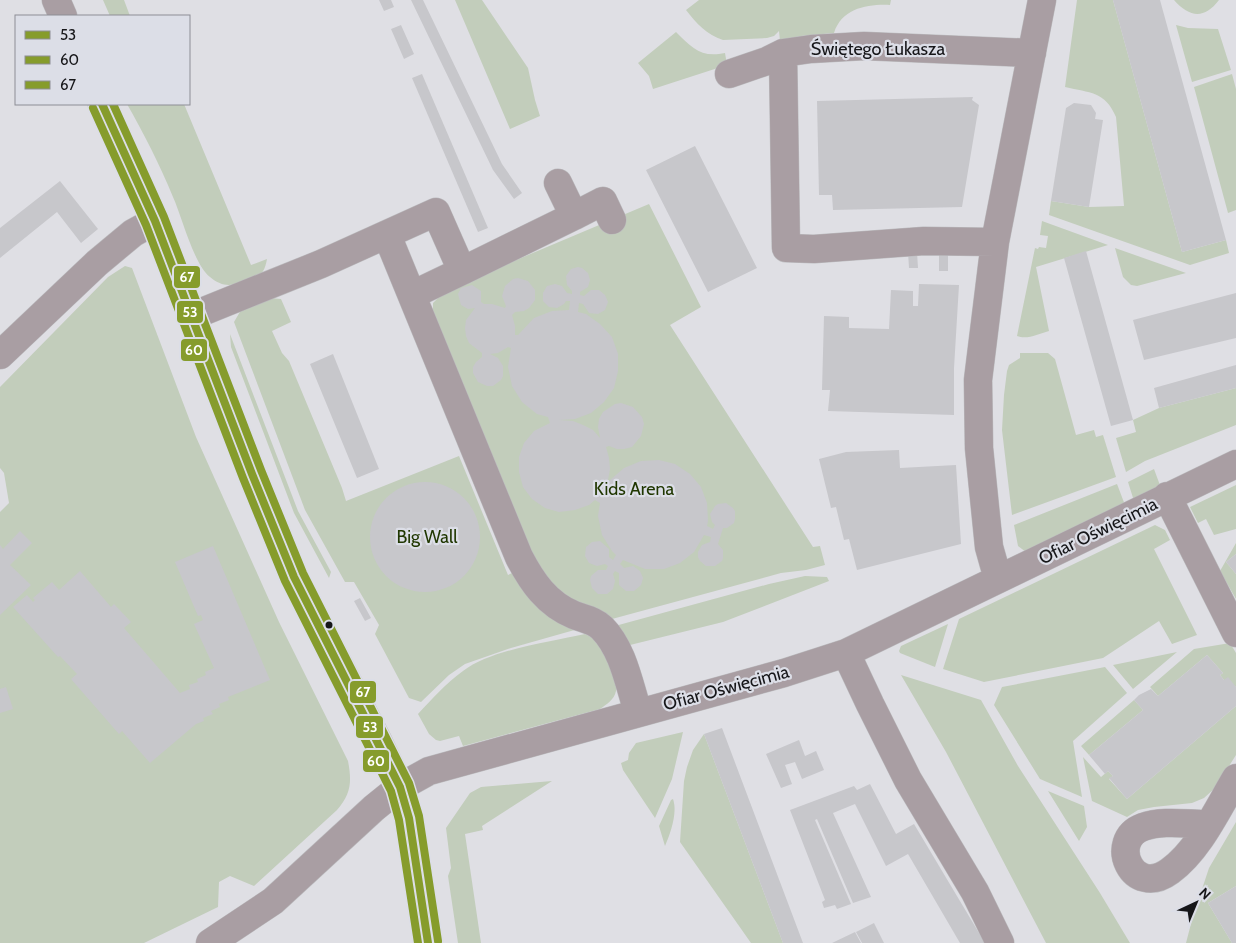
<svg xmlns="http://www.w3.org/2000/svg" width="1236" height="943" font-family="Cabin,sans-serif">
	<style>
		.green { fill: #c2cdbb }
		.building { fill: #c7c7cb }
		.lines { fill: none; stroke-linecap: round; stroke-linejoin: round }
		.minor-casing { stroke: #bcbcbf; stroke-width: 29 }
		.minor { stroke: #a99ea3; stroke-width: 28 }
		.bus-1-casing { stroke: #dcdee7; stroke-width: 11 }
		.bus-2-casing { stroke: #dcdee7; stroke-width: 11 }
		.bus-3-casing { stroke: #dcdee7; stroke-width: 11 }
		.bus-1 { stroke: #869c2c; stroke-width: 8 }
		.bus-2 { stroke: #869c2c; stroke-width: 8 }
		.bus-3 { stroke: #869c2c; stroke-width: 8 }
		.bus-dot { fill: #161619; stroke: #dcdee7; stroke-width: 2 }
		.labels { text-anchor: middle; dominant-baseline: central; stroke-width: 4.5; stroke-linejoin: round; paint-order: stroke }
		.street-label { font-size: 18px; fill: #161619; stroke: #dcdee7 }
		.park-label { font-size: 18px; fill: #203701; stroke: #dcdee7 }
		.line-badge { stroke: #dcdee7; stroke-width: 2 }
		.badge-label { font-size: 14px; text-anchor: middle; font-weight: bold; fill: #fff }
	</style>
	<rect width="100%" height="100%" fill="#dfdfe4"/>
	<path class="green" d="M103,0H124L130,16H110Z
		M455,0H482L528,68L535,100L540,116L510,129Z
		M699,0H891L890,5C868,4 842,8 834,33L801,36L780,41L779,31L774,36L767,38L723,40C707,35 696,23 686,10Z
		M1077,0H1113L1182,252L1226,240L1229,253L1190,265L1049,215L1051,201L1089,207L1124,206L1116,117C1105,91 1090,93 1065,87Z
		M1174,0H1219C1204,20 1189,17 1174,0Z
		M1176,25L1188,28L1218,29L1231,70L1192,82Z
		M676,32C692,48 701,58 725,53L727,65L653,89L649,76L638,63Z
		M1232,74L1236,89V210L1228,213L1194,87Z
		M127,104H184L251,265L267,259C265,271 261,277 249,280C234,285 224,289 210,277C194,265 182,217 173,197C160,165 144,134 127,104Z
		M649,204L701,307L670,325L813,547L820,546L825,565L806,570L781,573L612,619L569,599L548,582L530,549L433,312V303L438,298L464,282Z
		M1042,221L1108,245L1036,267L1049,331C1038,334 1027,340 1017,336L1035,248L1038,249L1039,247L1046,248L1048,236L1040,235Z
		M1115,248L1186,273L1137,286L1131,285L1123,277Z
		M125,266L132,268L196,437L279,622L348,761C352,782 351,794 337,810L254,886L230,876L219,882L218,907L144,943H0V512L9,503L4,473L0,468V387L108,277Z
		M270,298L281,299L291,322L272,331L282,353L289,361L342,488L346,501L459,456L508,575L512,573L526,594L540,609L578,629L511,648L465,664L449,675L421,702L409,698L375,634L379,625L354,582H345L305,510L234,322L241,310Z
		M230,334L298,511L331,572L329,578L294,513L231,347Z
		M1020,353H1048L1055,359L1076,435L1094,430L1096,437L1103,435L1116,477L1012,515L1002,430L1004,395L1007,371L1009,365L1020,358Z
		M1236,388V425L1145,461L1126,472L1116,438L1136,432L1133,420L1159,408Z
		M1154,469L1161,488L1134,501L1128,482Z
		M1117,484L1125,505L1026,552L1018,546L1014,525Z
		M1236,485V529L1214,535L1206,519L1198,523L1190,507Z
		M1155,525L1165,530L1170,540L1154,549L1197,635L1172,644L1159,621L1103,658L984,682L943,669L959,619Z
		M1236,543V554L1226,562L1236,574V599L1220,571Z
		M805,576L827,577L829,581L723,622L630,645L626,638L615,626L769,584Z
		M948,624L935,667L900,653L899,651L901,646Z
		M585,634C590,636 594,639 598,643C605,652 620,681 616,691C614,700 607,704 600,709L463,746L459,736L440,741L436,740L429,734L418,714C432,699 446,683 463,671C492,649 550,642 585,634Z
		M1230,643L1236,653V687L1224,680L1220,675L1223,673L1207,655L1158,696L1150,687L1194,649Z
		M1177,652L1133,689L1113,665Z
		M1105,667L1127,693L1073,741L1082,797L1040,779L994,705L1002,687Z
		M901,675L981,700L1018,766L1100,893L1130,943H1046L946,752Z
		M1134,700L1143,710L1089,755L1081,746Z
		M1236,706V755L1215,788L1204,798L1192,803L1154,807L1138,810L1127,817L1092,801L1083,757L1101,777L1108,771L1113,776L1109,779L1127,799Z
		M683,732L672,779L655,818L623,770L621,763L628,760L629,753L636,743Z
		M704,734L783,943H751L680,842L684,781L687,767L693,750Z
		M552,781L482,826L483,830L465,834L481,943H458L448,876L451,868L446,828L470,793L481,787Z
		M1048,791L1084,806L1087,827L1079,841Z
		M673,799C678,813 670,834 665,846L659,826L671,800Z
		M1236,822V886L1208,903L1232,943H1186L1193,916L1209,868Z"/>
	<path class="building" d="M379,0H391L394,7L384,11Z
		M411,0H423L502,164L522,193L514,199L493,170Z
		M1113,0H1160L1226,240L1182,252Z
		M401,25L414,54L404,59L391,29Z
		M422,74L488,228L478,232L412,78Z
		M973,97L972,100L979,105L962,207L833,210L832,195H819L817,101Z
		M1074,103L1091,105L1096,113L1095,119L1103,120L1089,207L1051,201L1066,108Z
		M695,146L757,268L708,292L646,170Z
		M60,181L98,229L81,243L57,212L0,258V228Z
		M1086,251L1133,420L1111,426L1064,258Z
		M908,252H917L918,268H909Z
		M939,253H948V271H939Z
		M578,267L582,268L588,273L590,280L588,287L580,292V295L584,296L591,290H599L605,295L608,302L605,310L598,314L589,313L583,304L579,303L578,312L586,314L600,324L612,337L618,354V371L614,388L604,402L591,413L575,419L559,420L573,421L583,425L593,430L600,438L598,427L599,419L603,412L615,404L621,403L633,407L642,417L644,424L641,436L632,447L624,449H617L609,446L606,447L609,458L610,469L608,480L603,490L604,491L609,481L624,468L641,461L659,460L675,464L690,474L701,487L707,503L708,521L707,526L713,529L715,525L712,522L710,514L715,506L718,504L726,503L733,508L735,511V519L734,523L727,528H723L718,544L723,550V558L722,561L715,566H706L700,561L698,557V552L702,545L710,542L711,537L704,535L694,552L680,563L664,569H645L623,560L620,564L624,568L633,566L640,571L643,578L641,585L634,591H626L619,585V573L615,571L613,574L615,581L613,589L607,594H598L592,588L590,580L591,576L598,570H606L608,566L605,564L597,566L589,563L585,556L586,547L592,542L600,541L609,549V557L613,560L616,555L612,551L602,535L598,516L600,503L595,500L589,505L575,510L559,512L545,508L532,499L523,487L519,472V457L524,443L534,431L550,423L548,417L537,414L522,402L512,386L508,367L511,348L508,347L498,353L490,354L498,358L503,366V376L501,380L493,386H487L478,382L473,373V367L476,362L482,357V353L469,343L466,336L465,328L466,320L475,308L468,309L461,305L458,294L461,288L472,285L481,291V302L484,304H492L505,308L506,306L502,296L505,286L513,279L518,278L528,281L535,290V300L529,308L524,311L515,312L512,315L515,326V335H518L534,318L552,311L569,310L570,301H566L564,304L557,308L549,307L543,301V293L547,286L555,284L562,286L567,293L572,294V291L567,285L566,276L571,269Z
		M919,284L959,285L954,368V415L828,411L830,390H822L824,316L849,317V328L889,329L891,290L913,291V306H918Z
		M1236,293V338L1144,360L1133,320Z
		M333,354L379,469L357,478L310,364Z
		M1236,365V388L1159,408L1154,388Z
		M899,450L900,468L956,465L961,544L857,570L849,539L844,540L836,507L831,508L819,459L846,452Z
		M370 537a55 55 0 1 1 110 0a55 55 0 1 1-110 0Z
		M20,531L32,543L10,565L31,585L0,615V545L3,549Z
		M213,546L270,680L228,697L229,700L219,704L220,707L211,711L213,714L203,718L204,721L196,724L150,763L122,731L119,734L71,679L77,674L60,656L58,657L13,607L27,595L33,602L35,600L33,598L52,582L59,590L80,571L111,607L114,604L131,622L124,628L180,693L190,689L189,685L198,682L197,679L206,675L205,672L214,668L194,624L203,620L201,615L198,616L175,562Z
		M1236,554V574L1226,562Z
		M360,598L371,618L365,621L354,601Z
		M1207,655L1223,673L1220,675L1224,680L1228,677L1236,687V706L1127,799L1109,778L1113,776L1108,771L1105,774L1089,755L1143,710L1134,700L1139,695L1151,689L1158,696Z
		M6,687L13,709L0,713V689Z
		M722,728L803,943H783L704,734Z
		M799,740L805,756L816,751L824,770L802,779L795,762L785,765L792,784L781,788L766,754Z
		M870,784L896,834L914,824L985,943H960L908,854L886,866L855,804L833,813L871,897L853,903L817,819L815,820L851,904L837,909L835,905L824,908L822,902L825,900L790,810L854,786L857,790Z
		M1236,886V943H1232L1208,903Z
		M874,923L884,943H862L856,932Z
		M855,932L861,943H832Z"/>
	<g class="lines">
		<defs>
			<path id="minor" d="M56,0L63,16
				M783,53L786,248L814,249L924,241L995,242
				M729,74L767,61L783,53L811,49L864,46L1032,53
				M102,104L155,221L252,474L294,577L378,741L400,787L409,818L428,943
				M574,216L603,201L612,220
				M387,235L519,557C532,582 547,604 574,615C584,619 594,620 602,628C623,649 629,684 638,712
				M462,271L574,216L558,183
				M192,316L321,264L436,212L462,271L412,295
				M0,355L97,263L133,233L155,221
				M1167,496L1236,633
				M998,579L989,547L979,448L978,380L995,242L1042,0
				M846,653L870,704L908,780L975,892L1000,943
				M1208,824C1187,824 1162,820 1143,827C1107,840 1132,899 1170,871C1199,850 1218,808 1236,778
				M210,943L273,901L374,808L400,787L429,771L784,673L846,653L1236,464"/>
		</defs>
		<use href="#minor" class="minor-casing"/>
		<use href="#minor" class="minor"/>
		<defs>
			<path id="bus-1" d="M102,104L155,221L252,474L294,577L400,787L409,818L428,943"/>
			<path id="bus-2" d="M93,108L146,225L243,478L285,581L391,791L399,820L418,943"/>
			<path id="bus-3" d="M113,104L164,217L261,470L303,573L409,783L419,816L438,941"/>
		</defs>
		<use href="#bus-1" class="bus-1-casing"/>
		<use href="#bus-2" class="bus-2-casing"/>
		<use href="#bus-3" class="bus-3-casing"/>
		<use href="#bus-1" class="bus-1"/>
		<use href="#bus-2" class="bus-2"/>
		<use href="#bus-3" class="bus-3"/>
	</g>
	<circle class="bus-dot" cx="329" cy="625" r="4.5"/>
	<g class="labels">
		<g class="street-label">
			<text x="878" y="49">Świętego Łukasza</text>
			<text transform="translate(1098 531) rotate(-26)">Ofiar Oświęcimia</text>
			<text transform="translate(726 688) rotate(-15)">Ofiar Oświęcimia</text>
		</g>
		<g class="park-label">
			<text x="634" y="489">Kids Arena</text>
			<text x="427" y="537">Big Wall</text>
		</g>
	</g>
	<g class="line-badge">
		<rect x="173" y="265" width="28" height="24" rx="5" fill="#869c2c"/>
		<rect x="176" y="300" width="28" height="24" rx="5" fill="#869c2c"/>
		<rect x="180" y="338" width="28" height="24" rx="5" fill="#869c2c"/>
		<rect x="349" y="680" width="28" height="24" rx="5" fill="#869c2c"/>
		<rect x="355" y="715" width="29" height="24" rx="5" fill="#869c2c"/>
		<rect x="362" y="749" width="28" height="24" rx="5" fill="#869c2c"/>
	</g>
	<g class="badge-label">
		<text x="187" y="282">67</text>
		<text x="190" y="317">53</text>
		<text x="194" y="355">60</text>
		<text x="363" y="697">67</text>
		<text x="370" y="732">53</text>
		<text x="376" y="766">60</text>
	</g>
	<rect x="15" y="15" width="175" height="90" fill="#dcdee7" stroke="#8d8e95"/>
	<rect x="25" y="31" width="25" height="8" fill="#869c2c" stroke="#8d8e95"/>
	<text x="60" y="40" font-size="15" fill="#161619">53</text>
	<rect x="25" y="56" width="25" height="8" fill="#869c2c" stroke="#8d8e95"/>
	<text x="60" y="65" font-size="15" fill="#161619">60</text>
	<rect x="25" y="81" width="25" height="8" fill="#869c2c" stroke="#8d8e95"/>
	<text x="60" y="90" font-size="15" fill="#161619">67</text>
	<g transform="translate(1196 903) rotate(44)" stroke="#dcdee7" stroke-width="4" paint-order="stroke">
	<path d="M0-4L9 19L0 12L-9 19Z" fill="#161619"/>
	<text y="-8" font-size="14" font-weight="bold" text-anchor="middle" fill="#161619">N</text>
	</g>
</svg>
